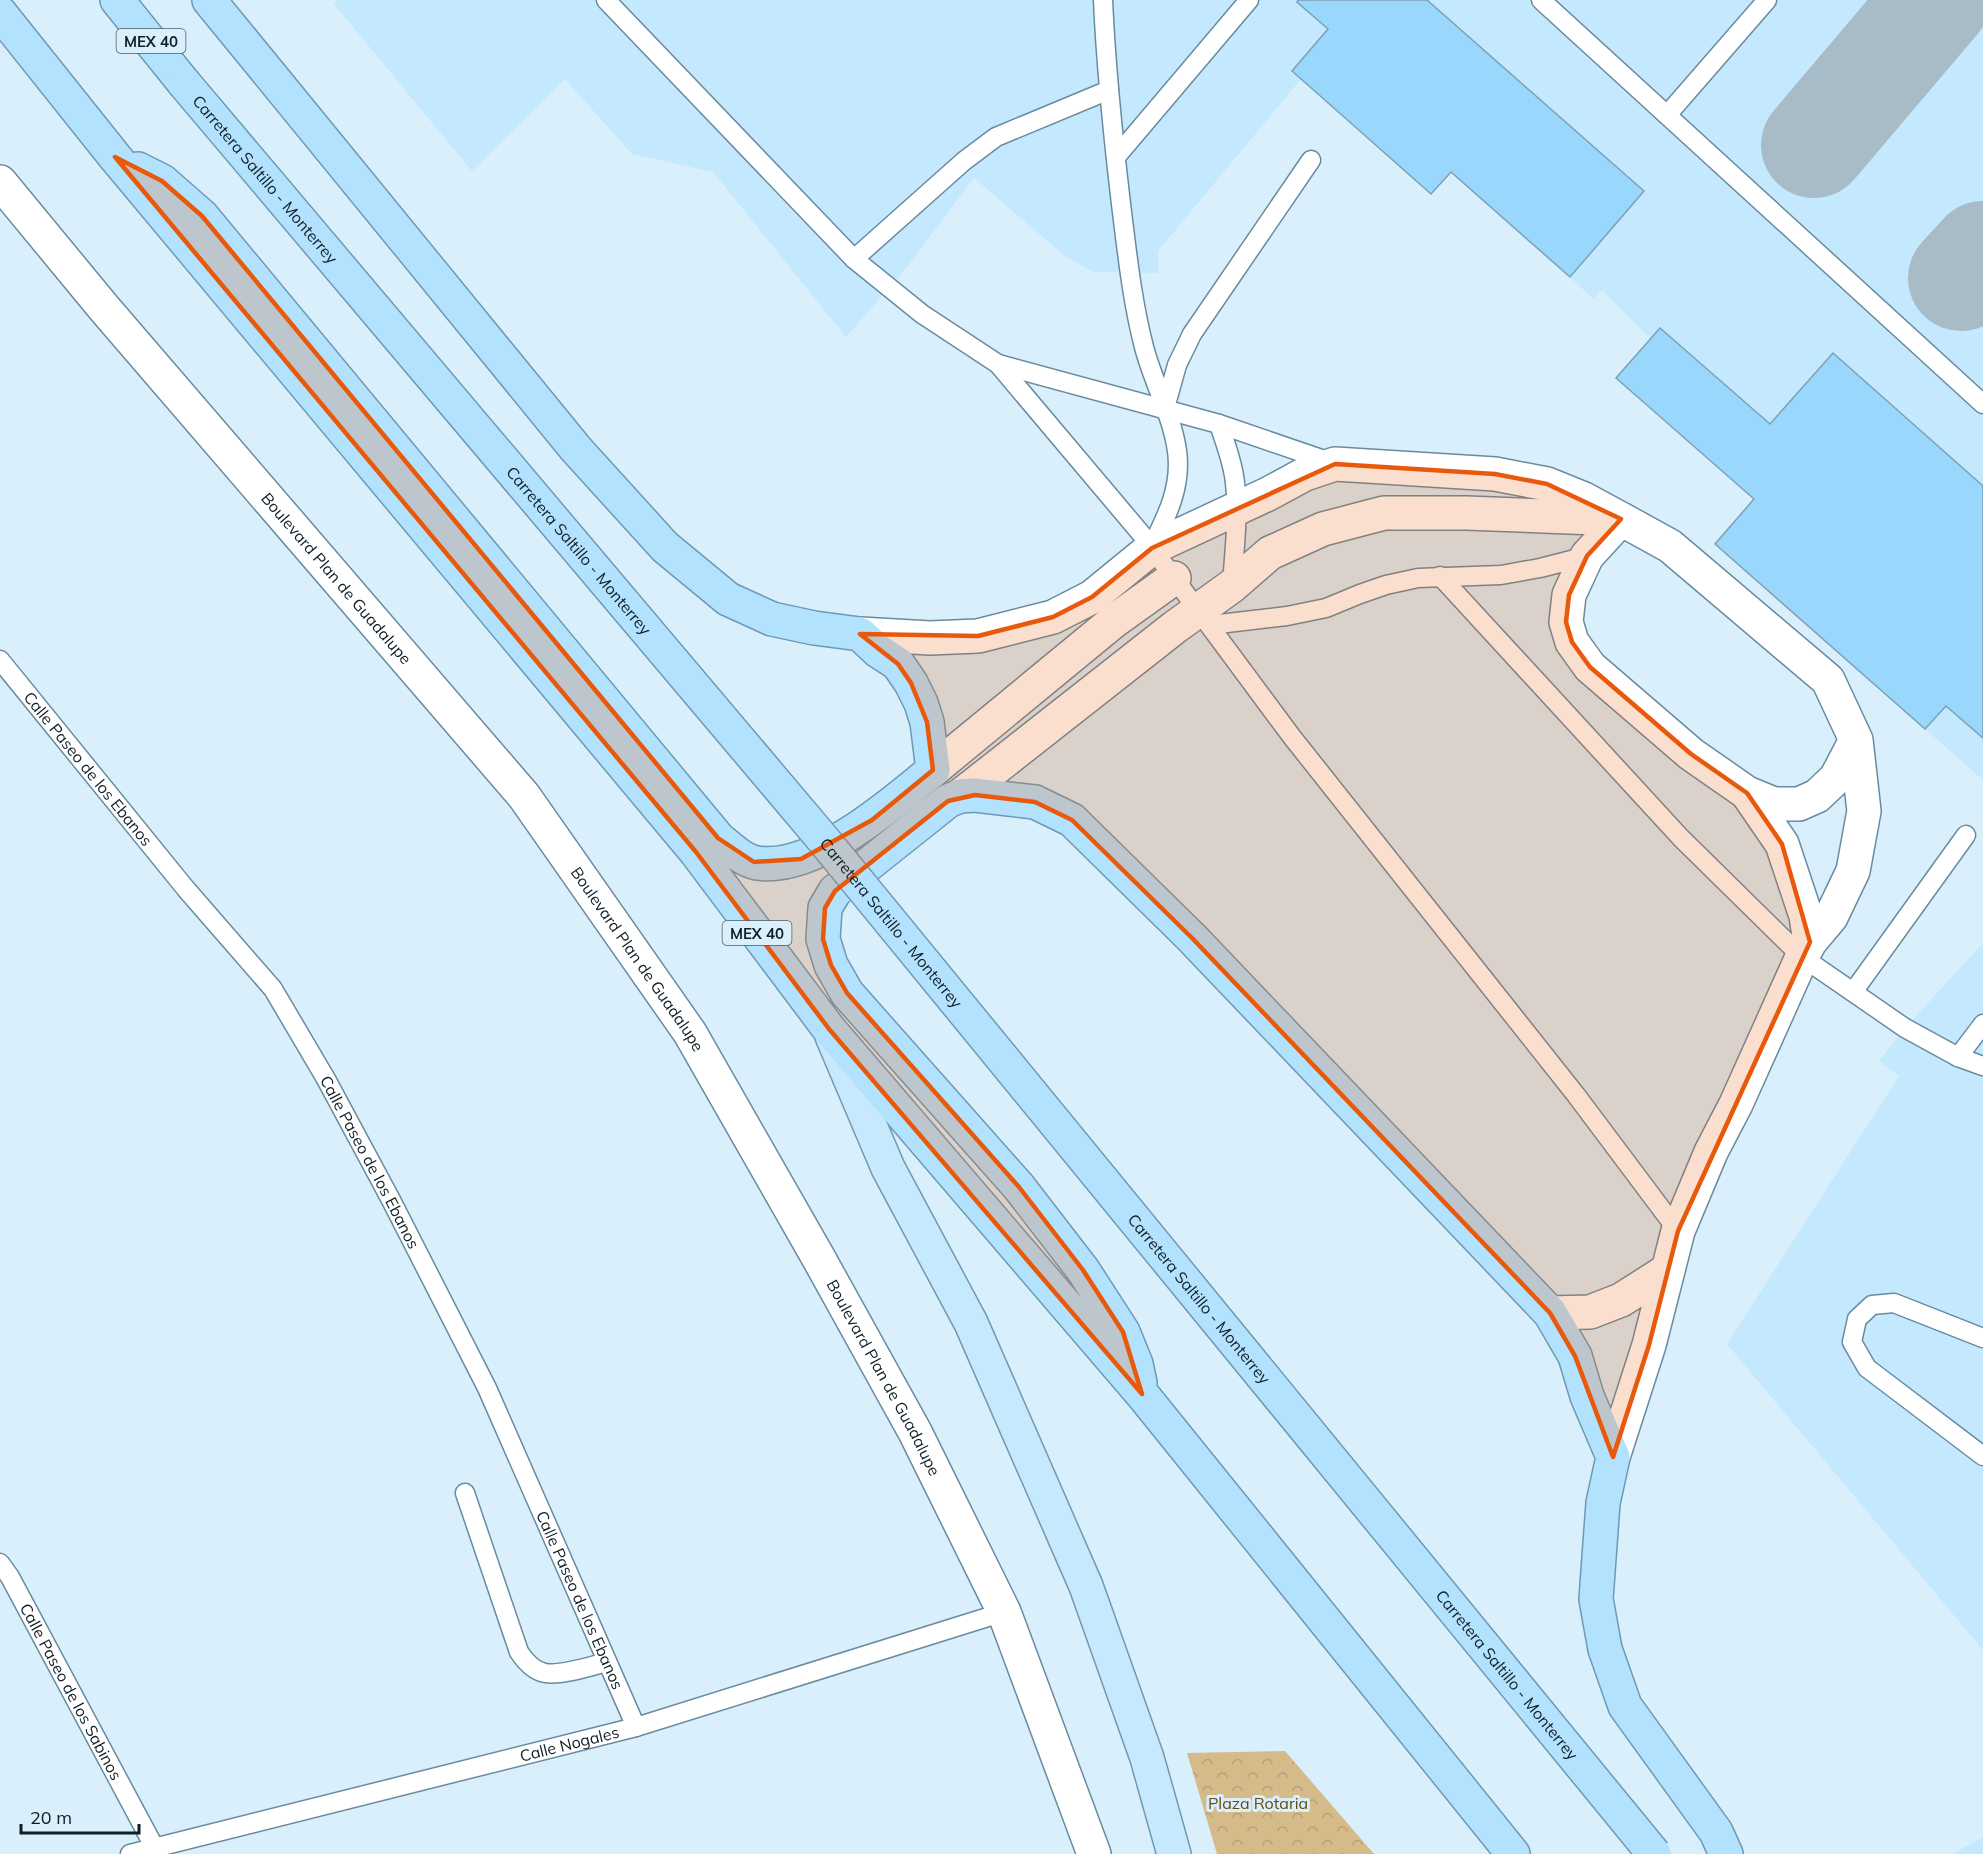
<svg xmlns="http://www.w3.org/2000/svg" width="1983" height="1854" font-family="Mulish,sans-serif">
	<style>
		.built { fill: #c4e8fd }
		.forest { fill: url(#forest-crowns) }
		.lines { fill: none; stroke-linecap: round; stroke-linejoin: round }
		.taxiway { stroke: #a8bcc8; stroke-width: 106 }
		.building { fill: #99d8fc; stroke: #7da0b5; stroke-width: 1.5 }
		.service-casing { stroke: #698b9f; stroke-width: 21 }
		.minor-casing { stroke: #698b9f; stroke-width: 36 }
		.tertiary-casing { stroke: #698b9f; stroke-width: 36 }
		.primary-casing { stroke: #6e99b2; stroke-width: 36 }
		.trunk-casing { stroke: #6e99b2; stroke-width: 36 }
		.service { stroke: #fff; stroke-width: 18 }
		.minor { stroke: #fff; stroke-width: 33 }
		.tertiary { stroke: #fff; stroke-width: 33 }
		.primary { stroke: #c6e9fe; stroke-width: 33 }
		.trunk { stroke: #b3e2fe; stroke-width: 33 }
		.trunk-bridge-casing { stroke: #6e99b2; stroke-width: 36; stroke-linecap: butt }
		.trunk-bridge { stroke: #b3e2fe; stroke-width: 33 }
		.marked { fill: #e8590c; fill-opacity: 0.2; stroke: #e8590c; stroke-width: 4.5; stroke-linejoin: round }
		.labels { text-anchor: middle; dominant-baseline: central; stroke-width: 6; stroke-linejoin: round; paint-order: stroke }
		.shield { fill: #d9effc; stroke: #4c5d66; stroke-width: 1.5 }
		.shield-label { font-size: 15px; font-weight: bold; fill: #101e26 }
		.street-label { font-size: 16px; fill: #101e26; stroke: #d9effc }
		.park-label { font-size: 16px; fill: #644a11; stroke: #d9effc }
	</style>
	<defs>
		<pattern id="forest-crowns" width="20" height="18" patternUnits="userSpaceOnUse" patternTransform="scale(1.5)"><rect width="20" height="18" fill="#d6bb8a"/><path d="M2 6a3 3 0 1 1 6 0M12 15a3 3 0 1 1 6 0" fill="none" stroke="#b7a077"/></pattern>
	</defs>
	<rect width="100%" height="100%" fill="#d9effc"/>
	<path class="built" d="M337,0H1983V780L1715,544L1754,499L1616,378L1650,338L1602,290L1593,299L1570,277L1451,172L1431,194L1301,79L1158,251V273L1094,272L1066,257L974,178L908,266L846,337L713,172L632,154L565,79L472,171L334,4Z
		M1983,943V1650L1727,1344L1899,1076L1879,1061L1905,1028Z
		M1983,1837V1854H1953Z"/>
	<path class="forest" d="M1285,1751L1374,1854H1217L1187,1753Z"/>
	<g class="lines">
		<path class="taxiway" d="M1814,145L1937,0
			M1961,278L1983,254"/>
	</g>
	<path class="building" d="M1298,0H1427L1644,191L1570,277L1451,172L1431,194L1292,71L1328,29L1297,2Z
		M1660,328L1770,424L1833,353L1983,486V738L1946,706L1925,729L1715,544L1754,499L1616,378Z"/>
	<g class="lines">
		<defs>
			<g id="service">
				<path d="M606,0L854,259L922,314L998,364L1143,536L1292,737L1576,1095L1678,1231"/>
				<path d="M1103,0C1106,68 1113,136 1121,204C1127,252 1132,301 1144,347C1153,382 1172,415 1177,451C1182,486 1167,516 1152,546"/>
				<path d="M1541,0L1983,404"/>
				<path d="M1667,115L1767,0"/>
				<path d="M1116,157L1249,0"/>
				<path d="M854,259L964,161L996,137L1109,90"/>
				<path d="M998,364L1219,424L1333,463"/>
				<path d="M1165,408L1177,365L1192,334L1311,160"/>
				<path d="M1219,424C1225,443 1233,462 1235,483C1239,516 1234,552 1232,586"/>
				<path d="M1440,576L1681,838L1802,957L1905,1028L1958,1057L1983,1066"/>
				<path d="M1210,625L1287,616L1326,608L1360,594L1386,585L1418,578L1501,575L1540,568L1587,556"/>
				<path id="s1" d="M0,660L186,889L273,989L326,1079L391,1200L487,1388L636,1727"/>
				<path d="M1853,992L1966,835"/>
				<path d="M1958,1057L1983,1024"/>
				<path d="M1983,1338L1894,1303L1872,1305L1857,1319L1852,1342L1867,1368L1983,1456"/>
				<path d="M465,1493L519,1652C525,1661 534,1671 545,1673C561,1676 591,1666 607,1662"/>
				<path id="s2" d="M0,1563L10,1577L158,1854"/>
				<path id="s3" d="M130,1854L636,1727L1004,1612"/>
			</g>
			<path id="minor" d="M860,634L930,638L978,636L1053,617L1092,597L1152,548L1268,494L1305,474L1335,464L1495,474L1547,484L1584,499L1621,519L1587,556L1569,595L1566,622L1572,642L1590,667L1691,754L1747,793L1782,844L1806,916L1810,942
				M933,770L1114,621L1174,578
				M1747,793L1774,804H1799L1817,796L1836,778L1856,740
				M960,796L1175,627L1232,586L1270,553L1323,529L1384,513H1466L1621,519L1670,546L1828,680L1856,740L1864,811L1853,871L1831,917L1810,942L1802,957L1736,1104L1711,1152L1678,1231L1649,1345L1613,1457
				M1550,1313L1590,1312L1621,1300L1668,1270"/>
			<g id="tertiary">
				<path id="s4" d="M0,182L104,308L524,796L690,1033L818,1257L915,1432L1004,1612L1094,1854"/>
			</g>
			<path id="primary" d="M832,1036L888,1168L971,1323L1086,1586L1147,1758L1174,1854"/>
			<path id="trunk" d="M117,0L184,83
				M0,13L115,157L696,852L829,1029L1142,1394L1513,1854
				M138,169L162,181L202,216L718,838C730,848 742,860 757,863C814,872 892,804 933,770L927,722L921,703L911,683L898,664L878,651L860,634L814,628L772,619L728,599L665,547L576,449L209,0
				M1140,1383L1136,1364L1123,1332L1083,1270L1019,1187L847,993L831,965L823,939L825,908L835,891L948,801L960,796L975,795L1035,802L1072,820L1192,938L1550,1313L1575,1356L1587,1396L1613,1457L1603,1503L1596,1599L1605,1649L1625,1706L1716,1832L1726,1854"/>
		</defs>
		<use href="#service" class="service-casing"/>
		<use href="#minor" class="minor-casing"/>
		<use href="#tertiary" class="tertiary-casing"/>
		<use href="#primary" class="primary-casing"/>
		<use href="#trunk" class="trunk-casing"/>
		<use href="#service" class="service"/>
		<use href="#minor" class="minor"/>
		<use href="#tertiary" class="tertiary"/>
		<use href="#primary" class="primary"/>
		<use href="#trunk" class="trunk"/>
		<defs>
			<g id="trunk-bridge">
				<path id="s5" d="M184,83L822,838L1654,1854"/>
			</g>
		</defs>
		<use href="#trunk-bridge" class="trunk-bridge-casing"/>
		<use href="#trunk-bridge" class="trunk-bridge"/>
	</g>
	<path class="marked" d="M115,157L162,181L202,216L718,838L754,862L801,859L872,820L933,770L927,722L911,683L898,664L860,634L978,636L1053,617L1092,597L1152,548L1335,464L1495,474L1547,484L1621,519L1587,556L1569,595L1566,622L1572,642L1590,667L1691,754L1747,793L1782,844L1810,942L1678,1231L1649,1345L1613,1457L1575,1356L1550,1313L1192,938L1072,820L1035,802L975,795L948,801L835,891L825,908L823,939L831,965L847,993L1019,1187L1083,1270L1123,1332L1142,1394L829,1029L696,852Z"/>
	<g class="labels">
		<g class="shield">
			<rect x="116.5" y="29" width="69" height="24" rx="4.5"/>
			<rect x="722.5" y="921" width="69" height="24" rx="4.5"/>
		</g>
		<g class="shield-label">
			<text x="151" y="41">MEX 40</text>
			<text x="757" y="933">MEX 40</text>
		</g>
		<g class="street-label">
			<text stroke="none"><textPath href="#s5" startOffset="126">Carretera Saltillo - Monterrey</textPath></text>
			<text stroke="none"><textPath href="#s5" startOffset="612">Carretera Saltillo - Monterrey</textPath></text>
			<text stroke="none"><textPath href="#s4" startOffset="520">Boulevard Plan de Guadalupe</textPath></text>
			<text stroke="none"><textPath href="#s1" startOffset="140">Calle Paseo de los Ebanos</textPath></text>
			<text stroke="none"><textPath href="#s5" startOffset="1098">Carretera Saltillo - Monterrey</textPath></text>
			<text stroke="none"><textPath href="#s4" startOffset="1006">Boulevard Plan de Guadalupe</textPath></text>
			<text stroke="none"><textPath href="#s1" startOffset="626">Calle Paseo de los Ebanos</textPath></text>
			<text stroke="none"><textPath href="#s5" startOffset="1584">Carretera Saltillo - Monterrey</textPath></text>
			<text stroke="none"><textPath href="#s4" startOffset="1492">Boulevard Plan de Guadalupe</textPath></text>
			<text stroke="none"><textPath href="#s1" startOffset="1112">Calle Paseo de los Ebanos</textPath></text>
			<text stroke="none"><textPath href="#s5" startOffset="2070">Carretera Saltillo - Monterrey</textPath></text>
			<text stroke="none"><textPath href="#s2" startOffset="147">Calle Paseo de los Sabinos</textPath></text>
			<text stroke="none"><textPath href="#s3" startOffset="453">Calle Nogales</textPath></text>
		</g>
		<g class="park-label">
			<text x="1258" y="1803">Plaza Rotaria</text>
		</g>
	</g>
	<path d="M21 1824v9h118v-9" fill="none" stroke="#101e26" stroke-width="3"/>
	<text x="30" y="1824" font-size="18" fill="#101e26" stroke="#d9effc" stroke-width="4.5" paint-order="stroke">20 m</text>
</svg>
